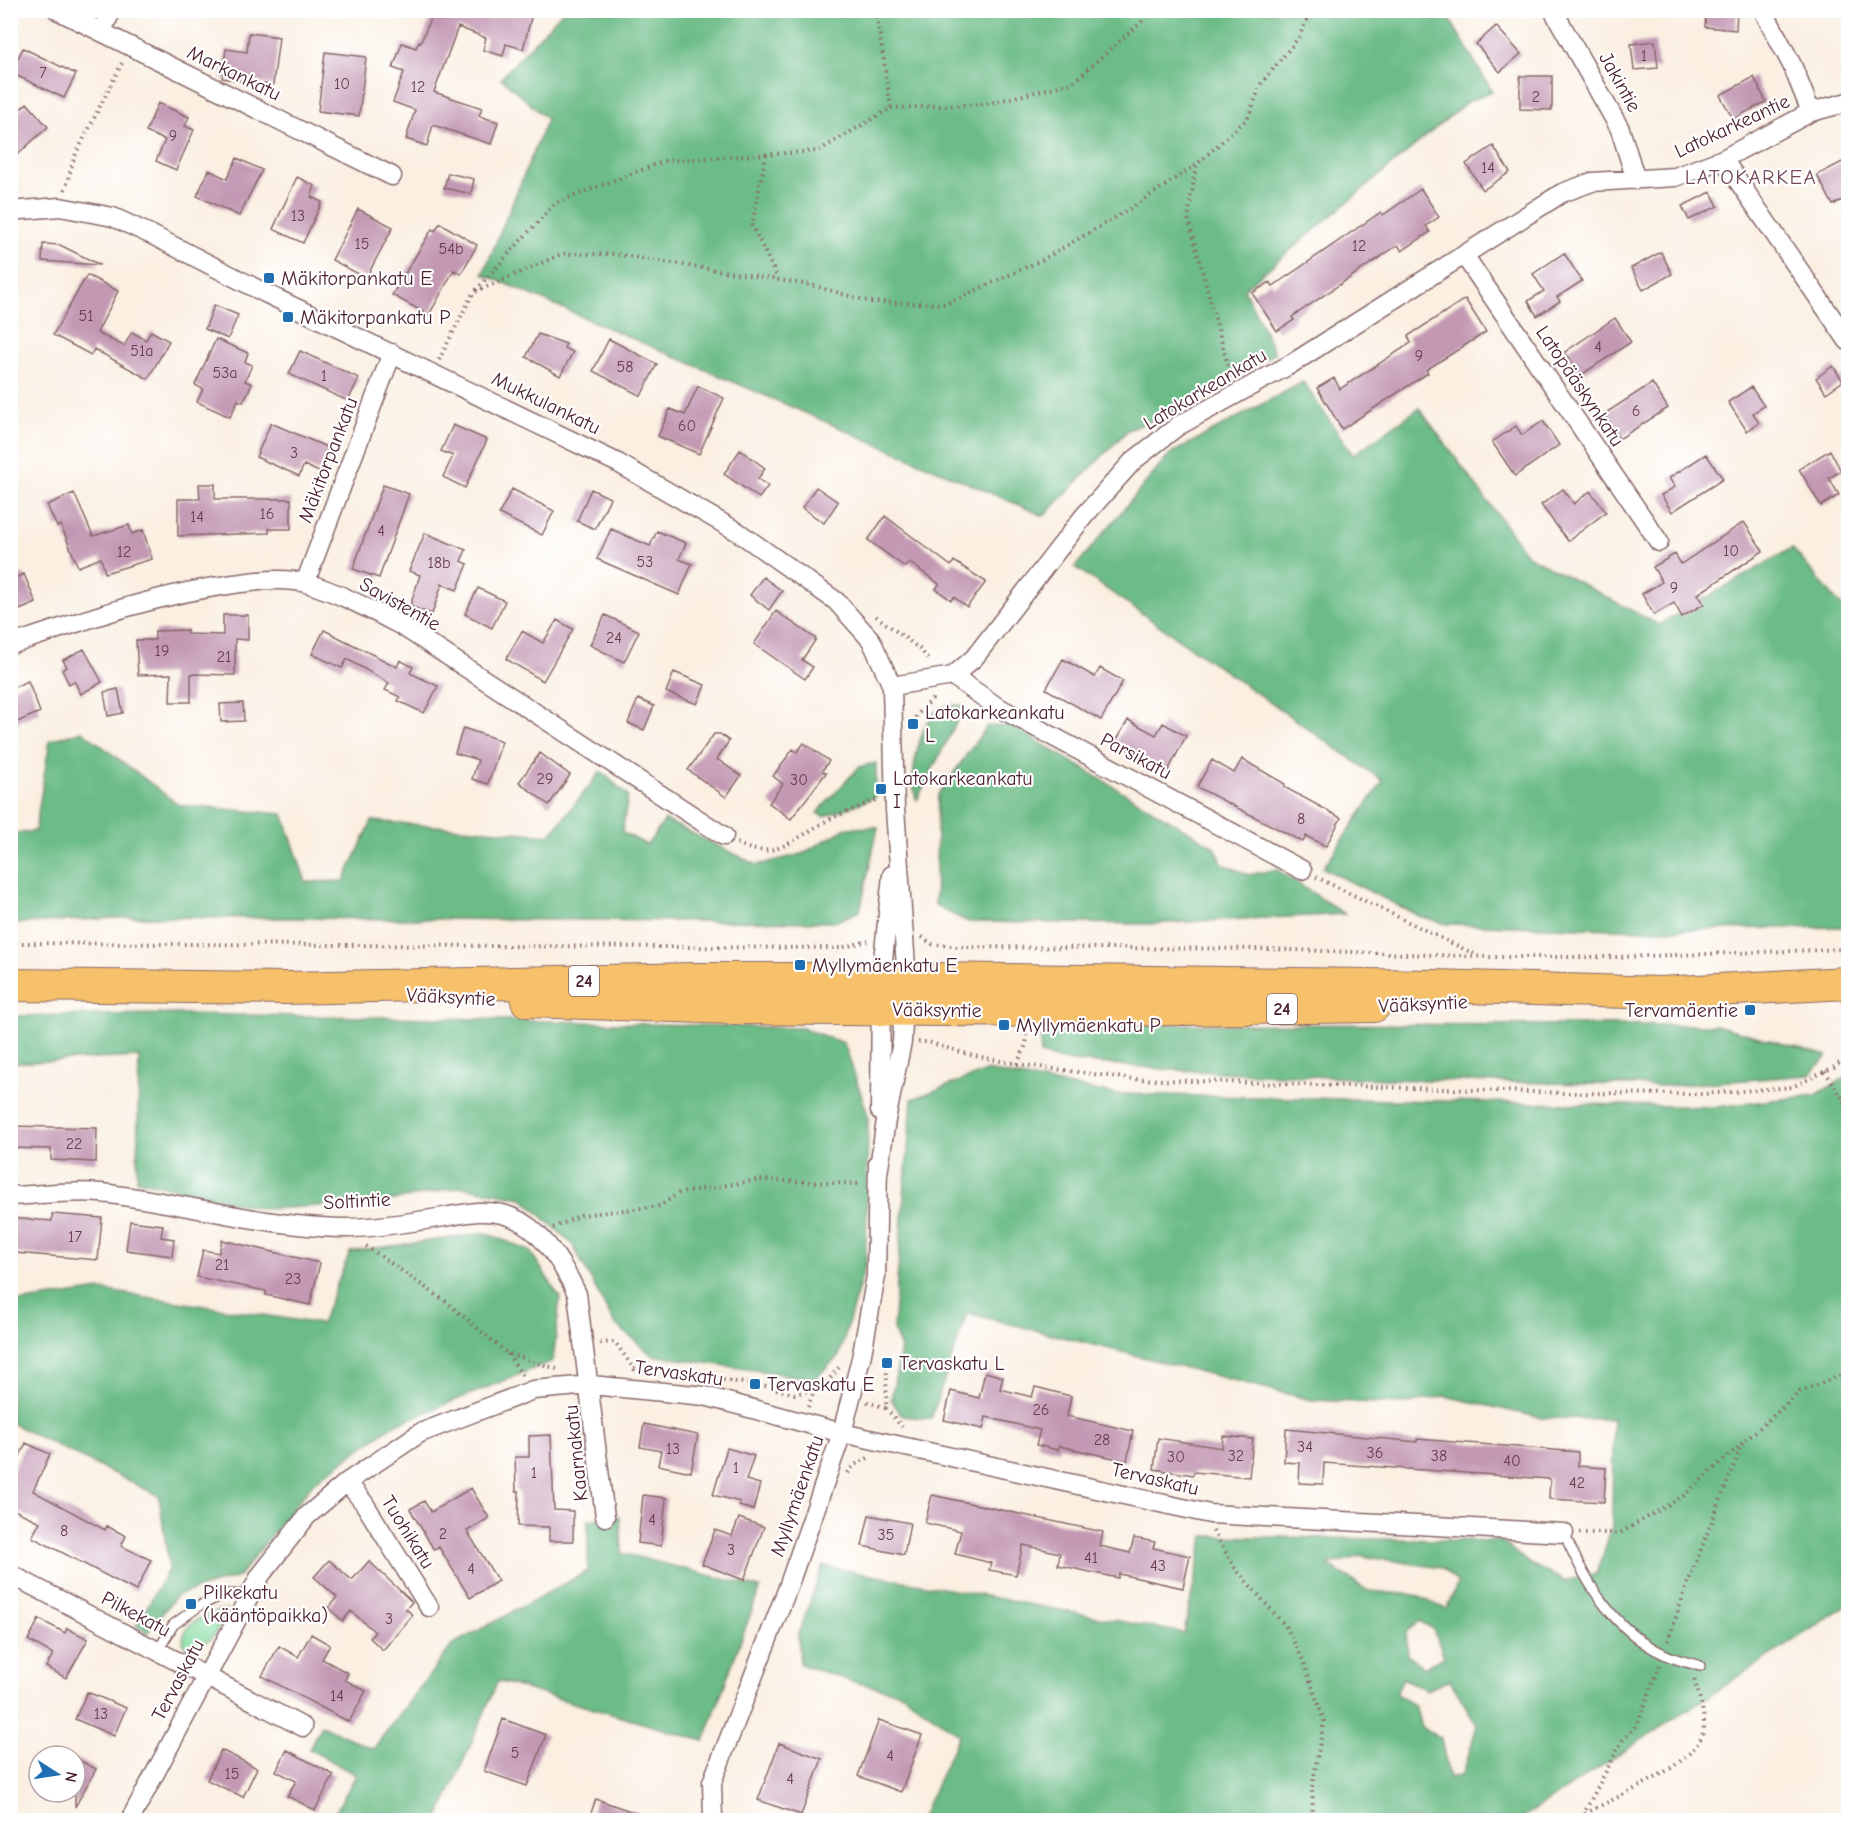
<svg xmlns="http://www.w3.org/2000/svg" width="1859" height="1831" font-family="'Comic Neue',sans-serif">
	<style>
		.green { fill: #85dda1; stroke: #687e66; stroke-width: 1.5 }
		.forest { fill: #6cbc87; stroke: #5b6e59; stroke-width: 1.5; fill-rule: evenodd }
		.building { fill: #c298b3 }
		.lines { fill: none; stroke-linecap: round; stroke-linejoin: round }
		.service-casing { stroke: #88686b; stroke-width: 12 }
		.minor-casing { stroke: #88686b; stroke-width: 21 }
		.trunk-casing { stroke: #88686b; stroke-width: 34 }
		.path { stroke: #88686b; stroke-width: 4; stroke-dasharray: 1.5 4.5; stroke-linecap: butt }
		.service { stroke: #fff; stroke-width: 9 }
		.minor { stroke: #fff; stroke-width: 18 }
		.trunk { stroke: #f6c16b; stroke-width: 32 }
		.poi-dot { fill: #1f6fb2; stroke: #fff; stroke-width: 2 }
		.labels { text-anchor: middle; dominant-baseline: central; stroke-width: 4.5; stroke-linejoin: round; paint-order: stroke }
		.number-label { font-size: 16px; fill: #683d4d }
		.shield { fill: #fff; stroke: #80626b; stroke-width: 1.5 }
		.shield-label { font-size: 18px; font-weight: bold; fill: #4a1f2b }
		.street-label { font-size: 20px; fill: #4a1f2b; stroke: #fff }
		.poi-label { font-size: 20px; fill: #4a1f2b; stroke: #fff; text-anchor: start }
		.neighbourhood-label { font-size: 21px; letter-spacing: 1.5px; fill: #74495b; stroke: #fff }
	</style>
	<rect width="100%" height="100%" fill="#fff"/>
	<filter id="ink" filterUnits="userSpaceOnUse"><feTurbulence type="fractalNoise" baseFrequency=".0167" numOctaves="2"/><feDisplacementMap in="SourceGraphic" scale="12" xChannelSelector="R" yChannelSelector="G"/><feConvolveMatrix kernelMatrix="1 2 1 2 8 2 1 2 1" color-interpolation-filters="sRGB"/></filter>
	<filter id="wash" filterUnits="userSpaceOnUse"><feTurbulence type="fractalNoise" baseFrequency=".008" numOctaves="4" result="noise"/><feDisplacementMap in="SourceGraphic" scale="24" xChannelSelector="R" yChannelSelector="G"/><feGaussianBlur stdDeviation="1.35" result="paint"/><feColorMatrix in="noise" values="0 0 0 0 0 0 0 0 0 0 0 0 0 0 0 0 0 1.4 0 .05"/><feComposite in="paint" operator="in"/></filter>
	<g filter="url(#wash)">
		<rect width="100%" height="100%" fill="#faefe1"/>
		<path class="green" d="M220,1610H226C222,1628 208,1649 188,1648L183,1643C183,1621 203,1617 220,1610Z"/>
		<path class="forest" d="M563,11H1445L1492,91L1467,102L1244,289L1275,353L1168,414L1128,430L1044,516L483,274L547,119L501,78Z
			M1303,382L1353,455L1419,408L1527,555L1659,625L1792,548L1848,614V927L1648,930L1446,924L1419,916L1323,868L1383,781L1075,567L1170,454Z
			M949,705H965L917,800C907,782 919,725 936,711C939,709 945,707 949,705Z
			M987,726H1012L1215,847L1223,864L1249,875L1276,869L1345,914L1147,924L968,922L935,906L938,795Z
			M82,731L179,805L283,814L306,882L344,881L372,821L550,835L601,771L628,796L622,832L647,845L665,820L757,865L802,854L846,828L878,827L860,911L834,922L134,917L11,924V834L35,831L50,740Z
			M876,763V797L824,817L817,813L859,767Z
			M174,1014L439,1018L802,1028L844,1043L868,1115L866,1262L839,1356L814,1379L652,1355L614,1323L572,1244L522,1198L462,1187L378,1203L263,1209L137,1180L139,1057L11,1063V1016Z
			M1070,1024L1716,1025L1827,1056L1810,1075L1666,1086L1350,1078L1174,1070L1062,1060L1040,1054L1041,1036L1053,1026Z
			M987,1071L1116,1094L1716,1107L1816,1095L1848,1076V1605L1519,1820H920L959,1735L901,1693L850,1681L800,1664L798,1634L823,1566L1184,1633L1204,1536L1501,1541L1530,1564L1565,1581L1597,1574L1612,1526L1613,1419L1542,1418L1445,1396L1403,1404L1312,1400L967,1313L931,1419L902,1416L891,1399L901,1349L893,1329L912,1099ZM1362,1556L1442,1568L1458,1583L1446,1609L1415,1595L1368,1591L1328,1565ZM1420,1621L1434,1630L1444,1657L1424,1668L1408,1655L1406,1632ZM1403,1678L1426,1690L1450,1680L1477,1725L1463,1774L1449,1778L1441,1738L1421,1727L1415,1706L1396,1694Z
			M486,1233L530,1251L560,1298L553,1361L394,1425L314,1482L238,1577L177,1595L147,1633L136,1626L169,1568L159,1496L11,1423V1303L101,1290L321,1324L350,1252Z
			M620,1516L622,1553L760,1588L704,1741L498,1681L438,1820H331L356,1775L309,1749L321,1725L373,1749L453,1644L588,1571V1520Z"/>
		<g id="blocks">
			<path class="building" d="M434,10H533L523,49L506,44L503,56L483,50L486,38L458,27L434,92L482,108L479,116L498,122L491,144L433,125L427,146L406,139L415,110L393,102L404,72L393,68L402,43L416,48L419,41L421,42Z
				M1706,10H1737L1736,30L1705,27Z
				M1496,26L1521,54L1500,72L1476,44Z
				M249,33L279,37L273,85L222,78L226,49L247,52Z
				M1655,41L1658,68L1634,70L1631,44Z
				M23,48L76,74L64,98L11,73Z
				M325,52L366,57L359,116L318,111Z
				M1520,76H1552V110L1520,109Z
				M1754,77L1766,102L1733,119L1720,95Z
				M27,103L48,127L10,161V118Z
				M158,103L189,117L185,126L194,130L176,170L156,161L165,140L146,132Z
				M1493,146L1510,172L1483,190L1466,164Z
				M237,158L262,170L239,216L197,196L209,170L227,179Z
				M1848,159V197L1833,205L1817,175Z
				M448,173L474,179L471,194L444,188Z
				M297,177L315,186L311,197L322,202L303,243L273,229Z
				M1421,189L1439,217L1426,226L1430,232L1402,251L1398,245L1292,317L1294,320L1277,331L1252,293L1270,282L1273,286L1381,212L1383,215Z
				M1711,192L1718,206L1689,220L1682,206Z
				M358,209L393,227L366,278L332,260Z
				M440,223L477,245L461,274L454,270L429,315L392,295L432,229L435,231Z
				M43,244L60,245L100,265L42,261Z
				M1661,252L1672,274L1643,290L1631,268Z
				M1564,253L1582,281L1557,297L1560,301L1537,316L1528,301L1544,291L1533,274Z
				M87,275L118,291L97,333L124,346L132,332L146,340L151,331L169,341L148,379L94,349L91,355L53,335Z
				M1465,299L1486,332L1426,370L1428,373L1342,429L1317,388L1334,378L1340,389L1411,343L1408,336Z
				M214,305L238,315L228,339L205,329Z
				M1615,318L1631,342L1581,375L1565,352Z
				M538,334L566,344L564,348L573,352L560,376L526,357Z
				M216,339L248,353L245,362L252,365L245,381L252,384L243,402L238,400L230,417L197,402L203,389L195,385Z
				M609,339L657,364L641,396L593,371Z
				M300,351L359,378L348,401L289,374Z
				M1833,366L1843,381L1826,393L1816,378Z
				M1652,383L1668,408L1619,439L1604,414Z
				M698,386L724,398L699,454L658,436L670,409L685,415Z
				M1751,387L1764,406L1753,413L1759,423L1747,431L1728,402Z
				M1543,421L1559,445L1515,476L1492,442L1516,426L1522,435Z
				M271,423L331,449L321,473L304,465L299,476L256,457Z
				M453,425L487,440L465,488L443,477L453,456L441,451Z
				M740,450L765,468L758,479L768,486L759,498L724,474Z
				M1830,450L1841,471L1829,478L1839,495L1821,506L1799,469Z
				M1706,454L1723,479L1672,512L1661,495L1675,487L1669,478Z
				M199,484H215V499H291V529H269V533L178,536V499H200Z
				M383,485L409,494L379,578L353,569Z
				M816,487L838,502L824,523L802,508Z
				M512,489L554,511L542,535L499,514Z
				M591,489L610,498L595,529L577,521Z
				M1563,489L1574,504L1590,491L1606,512L1568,541L1541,505Z
				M74,493L93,536L129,525L132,534L143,530L152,559L105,573L101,558L78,567L61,525L57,527L47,505Z
				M885,516L951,566L954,561L986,582L967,607L954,597L951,600L936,589L939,584L909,562L905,567L868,540Z
				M1744,522L1763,551L1698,594L1704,604L1682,617L1674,603L1654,615L1642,594L1662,582L1653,567L1675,554L1681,564Z
				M611,529L650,546L657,531L686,543L679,559L692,564L679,595L597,559Z
				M425,533L466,550L461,561L468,564L457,590L442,584L432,614L410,606L420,575L409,571Z
				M24,574L36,603L10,614V580Z
				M763,577L782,591L769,610L750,595Z
				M478,588L505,601L492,628L465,614Z
				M776,611L816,639L802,660L813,667L805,679L754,644Z
				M223,615H248V640L235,639V675L191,674V702H170L171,674L138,675L136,640H155V631L187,630V634L223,635Z
				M605,615L639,631L624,662L590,645Z
				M557,620L573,629L543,681L506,659L522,631L543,643Z
				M324,630L397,667L400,660L413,667L410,673L438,686L424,713L398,701L400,697L385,690L389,683L347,659L342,668L312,654Z
				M84,649L102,682L81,694L74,681L69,684L62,670L67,667L63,660Z
				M1063,659L1095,677L1100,668L1123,681L1101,720L1046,689Z
				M674,672L705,685L697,704L666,692Z
				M28,681L40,712L10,725V689Z
				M118,689L123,713L108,716L104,692Z
				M638,699L654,706L644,730L628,723Z
				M243,703L244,721L221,722L220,704Z
				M1128,720L1156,735L1163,723L1186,736L1168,771L1115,743Z
				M463,728L502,741L488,784L472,779L478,760L455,753Z
				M714,734H720L729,741L717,759L741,776L726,797L688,770Z
				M804,743L829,761L822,771L826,773L791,819L769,803L783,784L773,776L793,749L797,752Z
				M540,753L570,775L549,805L519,782Z
				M1242,759L1285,784L1284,787L1341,818L1326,846L1306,836L1303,842L1197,787L1212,760L1234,773Z
				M10,1126L97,1128L96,1162L51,1160V1149L10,1148Z
				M52,1214L102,1218L98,1260L15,1253V1246L10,1245V1218L52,1221Z
				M130,1221L163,1225L161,1237L174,1239L172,1256L126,1250Z
				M222,1240L320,1263L310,1305L266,1295V1291L197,1277L203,1250L219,1253Z
				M985,1372L1003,1377L1000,1389L1032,1397L1035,1387L1071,1396L1067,1416L1133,1431L1127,1461L1059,1446L1058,1450L1036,1445L1040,1430L986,1417L983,1429L944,1420L951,1391L979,1398Z
				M644,1424L698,1435L691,1472L658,1465L661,1451L640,1447Z
				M1286,1429L1417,1442V1439L1578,1452V1466L1606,1468L1604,1502L1549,1499L1550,1479L1324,1463L1323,1484L1299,1483L1300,1463L1284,1462Z
				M551,1435L554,1510L573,1511V1541H549V1527L518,1526L519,1491H516L515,1457H529V1436Z
				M1223,1436L1253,1439L1249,1477L1194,1472L1193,1475L1154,1469L1158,1438L1222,1448Z
				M26,1443L50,1454L33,1491L105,1530L107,1526L126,1536L121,1546L151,1560L136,1591L32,1537L40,1522L10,1508V1476Z
				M727,1448L754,1456L746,1480L760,1484L753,1510L739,1506L740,1502L713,1495Z
				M471,1488L489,1518L467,1531L498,1581L470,1598L439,1547L434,1550L410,1509L424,1501L431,1512Z
				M643,1495L666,1498L661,1546L638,1543Z
				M932,1495L1103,1532L1100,1546L1130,1553L1134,1538L1155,1542L1153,1548L1190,1556L1183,1588L1119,1574L1118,1578L1058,1565L1060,1553L1023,1545L1016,1575L989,1570L991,1563L955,1554L961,1531L925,1523Z
				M869,1515L910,1523L904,1555L862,1546Z
				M739,1518L764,1527L744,1580L702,1564L715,1530L732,1536Z
				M329,1560L352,1580L369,1561L412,1602L406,1609L413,1615L383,1650L370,1638L375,1632L351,1611L343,1621L328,1608L337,1597L314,1577Z
				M39,1619L65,1633L67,1628L88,1639L66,1678L46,1667L53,1654L28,1640Z
				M311,1634L330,1645L322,1659L348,1673L345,1680L366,1691L349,1722L262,1676L279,1646L298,1657Z
				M87,1692L126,1708L114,1736L75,1719Z
				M503,1719L546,1735L527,1786L484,1771Z
				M879,1720L922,1735L901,1792L858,1776Z
				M779,1743L822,1759L801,1815L758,1800Z
				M221,1750L257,1768L243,1797L207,1780Z
				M287,1750L334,1775L315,1810L287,1796L296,1781L276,1771Z
				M75,1758L96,1769L75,1807Z
				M596,1799L650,1818L649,1821H588Z"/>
		</g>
	</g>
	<g filter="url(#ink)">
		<use href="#blocks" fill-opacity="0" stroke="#88686b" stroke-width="1.5"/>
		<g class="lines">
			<defs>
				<path id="service" d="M1564,1533C1585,1582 1614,1631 1664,1654C1675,1660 1688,1662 1700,1666
					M158,1651L173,1625L199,1606L224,1594L250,1595"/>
				<path id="minor" d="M57,10L392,176
					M1553,10L1620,129L1636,180
					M1763,10L1792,65L1811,112
					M101,32L112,10
					M1723,159L1848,341
					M10,211L60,207L113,217L152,235L265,293L618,463L738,532L836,601L871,640L892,686L895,809L906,967L902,1042L886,1120L878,1174
					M1464,255L1659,542
					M305,583L392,353
					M10,645C84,620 157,594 234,584C258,581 282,577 306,583C340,593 371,610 402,626L724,836
					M953,676L996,706L1302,870
					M892,686L953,676L974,658L1084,516L1133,461L1178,426L1291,364L1562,193L1592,182L1675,177L1723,159L1811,112L1848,102
					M880,1111L881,979L892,875
					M10,1196C40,1195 72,1190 101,1193C181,1202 260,1226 340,1228C369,1229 414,1222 444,1217C463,1214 482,1209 502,1214C538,1222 563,1264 577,1294L605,1517
					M347,1482L364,1503L429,1607
					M10,1574L303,1727
					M130,1820L250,1595L260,1576L307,1516L347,1482L420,1433L533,1390L591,1385L705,1396L842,1433L1210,1514L1564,1533
					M713,1820L712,1782L787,1590L842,1433L862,1354L876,1276L878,1163"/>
				<path id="trunk" d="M10,985L286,988L695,979H929L1435,986L1660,993
					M1640,994L1848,983
					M527,1001L734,1008L1052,1011L1374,1006"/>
			</defs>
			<use href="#service" class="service-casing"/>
			<use href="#minor" class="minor-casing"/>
			<use href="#trunk" class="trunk-casing"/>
			<path class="path" d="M891,108L986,104L1072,83L1155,10
				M766,154L752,225L778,279
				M1196,166L1188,218L1231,377
				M65,190L74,158L123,61
				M476,290L555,203L665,161L818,151L891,108L876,10
				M439,360L473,293L562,254H615L811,285L871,302L946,304L1042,260L1131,208L1196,165L1248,118L1261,84L1299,37L1311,10
				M876,616L921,650L930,662
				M912,729L916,716L932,699V696
				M737,843C775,864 798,835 830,819C845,812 862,806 878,799
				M1316,877L1474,954
				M922,937L932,944L959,947L1267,949L1491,957H1618L1848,949
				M10,943L840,948L868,941
				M918,1042H928L970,1055L1017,1064L1131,1079L1565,1093L1704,1094L1792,1087L1834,1067L1848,1056
				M1017,1064L1026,1045L1027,1035
				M1825,1071L1848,1107
				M553,1228L581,1215L660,1206L679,1193L758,1180L861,1184
				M366,1246L445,1301L507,1353L557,1369
				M600,1343L615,1342L634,1369H638
				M508,1354L522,1375
				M723,1380L765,1386L795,1394L823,1387L840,1366
				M867,1402L886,1408L887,1363
				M808,1407L814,1391
				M886,1408L902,1427
				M848,1473L854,1465L868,1458
				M1213,1531L1235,1568L1287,1628L1303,1660L1324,1721L1312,1787L1313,1820
				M1579,1533H1620L1682,1497L1800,1392L1848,1372
				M1668,1641L1686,1588L1743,1442
				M1583,1815L1622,1741L1637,1725L1660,1665
				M1575,1820C1609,1798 1680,1774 1700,1740C1710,1723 1698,1694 1693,1676"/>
			<use href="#service" class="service"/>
			<use href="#minor" class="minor"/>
			<use href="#trunk" class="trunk"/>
		</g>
	</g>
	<g class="poi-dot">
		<rect x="263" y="272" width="12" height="12" rx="3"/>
		<rect x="282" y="311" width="12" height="12" rx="3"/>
		<rect x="907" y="718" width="12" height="12" rx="3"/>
		<rect x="875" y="783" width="12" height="12" rx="3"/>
		<rect x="794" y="959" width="12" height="12" rx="3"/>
		<rect x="1744" y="1004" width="12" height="12" rx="3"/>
		<rect x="998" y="1019" width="12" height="12" rx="3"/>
		<rect x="881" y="1357" width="12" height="12" rx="3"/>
		<rect x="749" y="1378" width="12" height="12" rx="3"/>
		<rect x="185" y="1598" width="12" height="12" rx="3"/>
	</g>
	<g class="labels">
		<g class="number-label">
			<text x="1644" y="56">1</text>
			<text x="43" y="73">7</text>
			<text x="342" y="84">10</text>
			<text x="418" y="87">12</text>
			<text x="1536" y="97">2</text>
			<text x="173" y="136">9</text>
			<text x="1488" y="168">14</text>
			<text x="298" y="216">13</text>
			<text x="362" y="244">15</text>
			<text x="1359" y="246">12</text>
			<text x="451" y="249">54b</text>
			<text x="86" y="316">51</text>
			<text x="1598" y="347">4</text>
			<text x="142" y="351">51a</text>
			<text x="1419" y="356">9</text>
			<text x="625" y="367">58</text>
			<text x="225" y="373">53a</text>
			<text x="324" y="376">1</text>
			<text x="1636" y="411">6</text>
			<text x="687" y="426">60</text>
			<text x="294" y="453">3</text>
			<text x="267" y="514">16</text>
			<text x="197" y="517">14</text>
			<text x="381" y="531">4</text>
			<text x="1731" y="551">10</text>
			<text x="124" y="552">12</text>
			<text x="645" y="562">53</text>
			<text x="439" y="563">18b</text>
			<text x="1674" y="588">9</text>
			<text x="614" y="638">24</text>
			<text x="162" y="651">19</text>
			<text x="224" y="657">21</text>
			<text x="545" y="779">29</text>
			<text x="799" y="780">30</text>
			<text x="1301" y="819">8</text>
			<text x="74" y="1144">22</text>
			<text x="75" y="1237">17</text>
			<text x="222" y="1265">21</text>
			<text x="293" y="1279">23</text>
			<text x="1041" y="1410">26</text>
			<text x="1102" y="1440">28</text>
			<text x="1305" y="1447">34</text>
			<text x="673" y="1449">13</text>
			<text x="1375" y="1453">36</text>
			<text x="1236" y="1456">32</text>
			<text x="1439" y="1456">38</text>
			<text x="1176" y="1457">30</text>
			<text x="1512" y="1461">40</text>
			<text x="736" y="1468">1</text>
			<text x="534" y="1473">1</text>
			<text x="1577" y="1483">42</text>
			<text x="652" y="1520">4</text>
			<text x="64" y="1531">8</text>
			<text x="443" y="1534">2</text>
			<text x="886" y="1535">35</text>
			<text x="731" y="1550">3</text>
			<text x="1091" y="1558">41</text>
			<text x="1158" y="1566">43</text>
			<text x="471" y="1569">4</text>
			<text x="389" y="1619">3</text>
			<text x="337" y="1696">14</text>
			<text x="101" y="1714">13</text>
			<text x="515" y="1753">5</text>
			<text x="890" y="1756">4</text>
			<text x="232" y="1774">15</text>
			<text x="790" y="1779">4</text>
		</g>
		<g class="shield">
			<rect x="569" y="966" width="30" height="30" rx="4.5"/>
			<rect x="1267" y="994" width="30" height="30" rx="4.5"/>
		</g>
		<g class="shield-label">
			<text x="584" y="981">24</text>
			<text x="1282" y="1009">24</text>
		</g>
		<g class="street-label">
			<text transform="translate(234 73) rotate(26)">Markankatu</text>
			<text transform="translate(1620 82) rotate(61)">Jakintie</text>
			<text transform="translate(1732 126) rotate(-25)">Latokarkeantie</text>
			<text transform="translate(1580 386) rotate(56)">Latopääskynkatu</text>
			<text transform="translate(1205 389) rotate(-31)">Latokarkeankatu</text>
			<text transform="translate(546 403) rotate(26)">Mukkulankatu</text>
			<text transform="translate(328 460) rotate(-69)">Mäkitorpankatu</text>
			<text transform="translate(400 604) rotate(29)">Savistentie</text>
			<text transform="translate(1136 756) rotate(28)">Parsikatu</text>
			<text transform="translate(451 997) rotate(3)">Vääksyntie</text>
			<text transform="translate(1423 1004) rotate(-3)">Vääksyntie</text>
			<text transform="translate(937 1010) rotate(1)">Vääksyntie</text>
			<text transform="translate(357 1201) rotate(-3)">Soltintie</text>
			<text transform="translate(679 1373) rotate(8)">Tervaskatu</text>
			<text transform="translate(576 1453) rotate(-96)">Kaarnakatu</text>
			<text transform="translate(1155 1479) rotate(13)">Tervaskatu</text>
			<text transform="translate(797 1496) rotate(-71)">Myllymäenkatu</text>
			<text transform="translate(408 1532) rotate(58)">Tuohikatu</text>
			<text transform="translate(136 1614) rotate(28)">Pilkekatu</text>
			<text transform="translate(178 1680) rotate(-62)">Tervaskatu</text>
		</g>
		<g class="poi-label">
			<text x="281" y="278">Mäkitorpankatu E</text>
			<text x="300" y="317">Mäkitorpankatu P</text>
			<text x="925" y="712">Latokarkeankatu<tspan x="925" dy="23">L</tspan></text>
			<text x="893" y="778">Latokarkeankatu<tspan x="893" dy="23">I</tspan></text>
			<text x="812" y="965">Myllymäenkatu E</text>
			<text x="1738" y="1010" text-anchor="end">Tervamäentie</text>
			<text x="1016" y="1025">Myllymäenkatu P</text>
			<text x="899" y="1363">Tervaskatu L</text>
			<text x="767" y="1384">Tervaskatu E</text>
			<text x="203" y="1592">Pilkekatu<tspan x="203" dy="23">(kääntöpaikka)</tspan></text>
		</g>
		<g class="neighbourhood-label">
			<text x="1751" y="177">LATOKARKEA</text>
		</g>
	</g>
	<rect width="1859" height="1831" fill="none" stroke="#fff" stroke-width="36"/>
	<g transform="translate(57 1774) rotate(102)"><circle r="28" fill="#ffffff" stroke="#b7a5aa" stroke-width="1.5"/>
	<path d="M0-4.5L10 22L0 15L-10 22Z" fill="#1f6fb2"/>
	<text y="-9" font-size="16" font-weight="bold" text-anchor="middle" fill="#4a1f2b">N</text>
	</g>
</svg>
